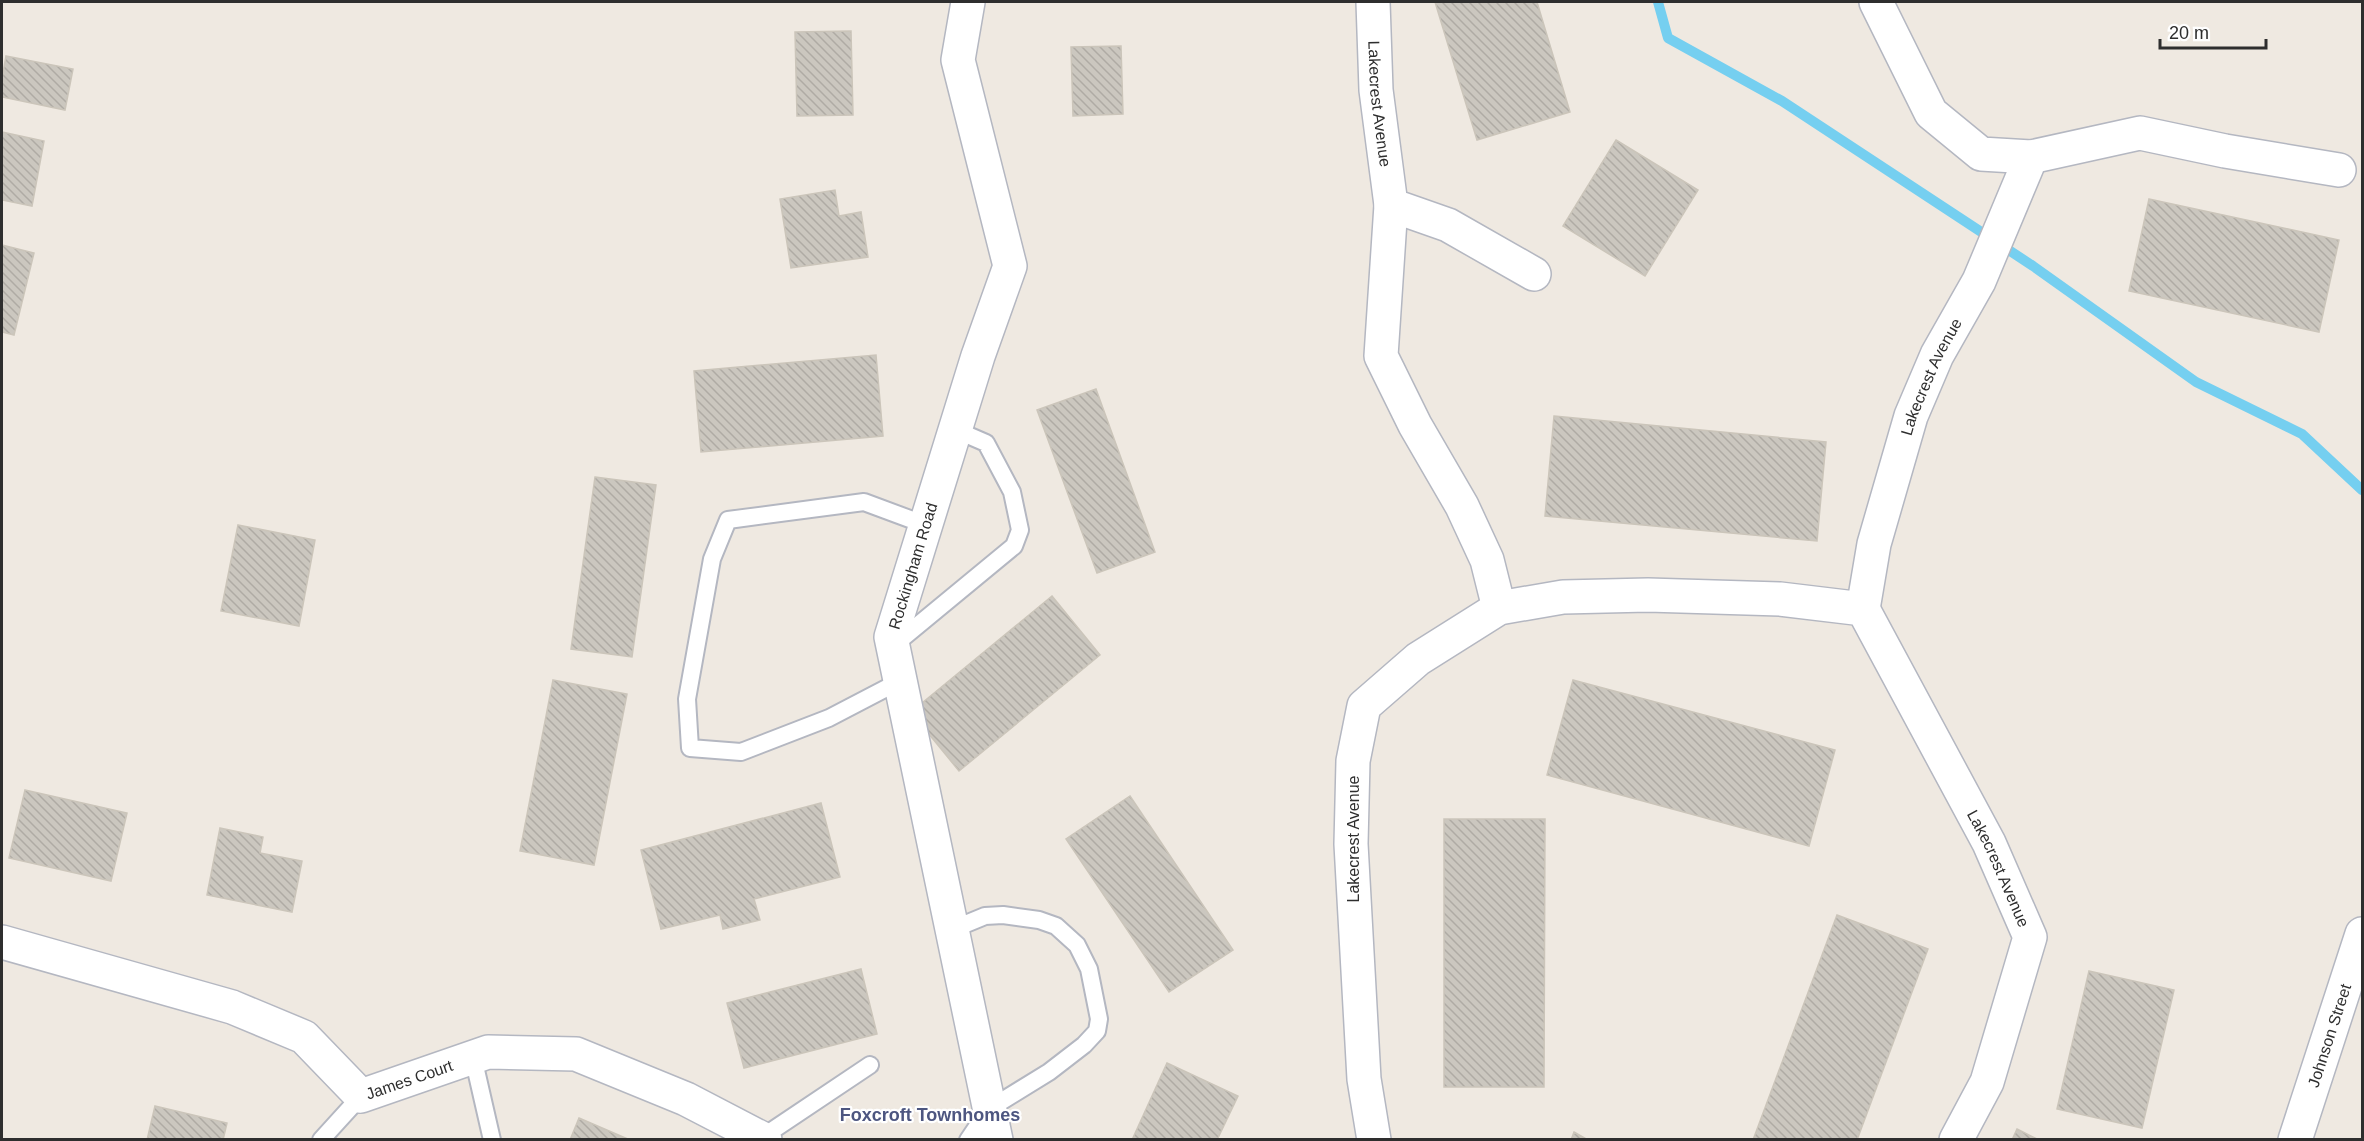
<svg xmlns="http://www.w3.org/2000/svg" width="2364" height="1141" font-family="Helvetica,sans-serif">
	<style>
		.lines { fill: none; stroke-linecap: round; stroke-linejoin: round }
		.stream { stroke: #75cff0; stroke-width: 10 }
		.building { fill: url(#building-back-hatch); stroke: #cbc5ba; stroke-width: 1.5 }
		.lane-casing { stroke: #b4b7c1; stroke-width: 20 }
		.street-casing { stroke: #b4b7c1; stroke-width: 36 }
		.secondary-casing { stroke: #b4b7c1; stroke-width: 36 }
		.lane { stroke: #fff; stroke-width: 16 }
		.street { stroke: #fff; stroke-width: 33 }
		.secondary { stroke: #fff; stroke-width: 33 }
		.labels { text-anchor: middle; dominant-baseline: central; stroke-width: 4.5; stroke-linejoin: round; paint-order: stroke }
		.street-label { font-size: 16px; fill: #2e2e2e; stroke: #fff }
		.neighbourhood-label { font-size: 18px; font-weight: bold; fill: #4d5680; stroke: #fff }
	</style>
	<defs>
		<pattern id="building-back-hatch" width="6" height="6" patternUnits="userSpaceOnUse" patternTransform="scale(1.5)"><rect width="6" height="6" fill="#cbc7bf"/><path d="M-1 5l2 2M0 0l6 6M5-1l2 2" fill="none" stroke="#afaba4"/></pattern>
	</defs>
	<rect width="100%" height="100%" fill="#efe9e1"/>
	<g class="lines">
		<path class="stream" d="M1658,2L1668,38L1782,101L2033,266L2196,382L2302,434L2362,490"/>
	</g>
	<path class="building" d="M1435,2H1537L1570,112L1477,140Z
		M851,31L853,115L797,116L795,32Z
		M1121,46L1123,114L1073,116L1071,47Z
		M6,56L73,69L65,110L2,97V78Z
		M2,132L44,141L32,206L2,200Z
		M1616,140L1698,190L1645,276L1563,226Z
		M835,190L839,216L861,212L868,257L791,268L780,199Z
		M2149,199L2339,240L2319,332L2129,291Z
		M2,245L34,253L14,335L2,332Z
		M876,355L883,436L701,452L694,371Z
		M1096,389L1155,552L1097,573L1037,410Z
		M1554,416L1826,442L1817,541L1545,516Z
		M595,477L656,485L632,657L571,649Z
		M238,525L315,540L299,626L221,611Z
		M1052,596L1100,655L959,771L911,712Z
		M553,680L627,694L594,865L520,851Z
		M1573,680L1835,750L1809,846L1547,775Z
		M25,790L127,813L111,881L9,858Z
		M1130,796L1233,950L1169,992L1066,839Z
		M821,803L840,877L754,899L760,920L723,929L720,915L661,929L641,850Z
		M1444,819H1545L1544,1087H1444Z
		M220,828L263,837L260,853L302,861L292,912L207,895Z
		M1837,915L1928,949L1857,1140H1753Z
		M861,969L877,1034L744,1068L727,1003Z
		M2089,971L2174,990L2142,1128L2057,1109Z
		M1167,1063L1238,1096L1217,1140H1132Z
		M155,1106L227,1123L223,1140H147Z
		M579,1118L630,1140H570Z
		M2017,1129L2039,1140H2012Z
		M1574,1132L1588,1140H1571Z"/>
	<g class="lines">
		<defs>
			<path id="lane" d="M894,645L1014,546L1020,530L1012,492L986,443L956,430
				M900,681L829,718L741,752L690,748L687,699L712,559L728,520L864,502L926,525
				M951,930L985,916L1003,915L1039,920L1056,926L1077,945L1089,969L1099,1019L1097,1031L1084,1045L1049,1072L989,1109L968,1140
				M473,1057L492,1140
				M761,1138L870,1065
				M321,1140L361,1096"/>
			<g id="street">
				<path d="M968,2L958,60L1010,266L978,356L891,637L996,1140"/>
				<path id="s1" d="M1373,2L1376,90L1391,205L1448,225L1534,274"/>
				<path d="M1876,2L1931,113L1981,154L2031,157"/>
				<path d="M1391,205L1381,356L1415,425L1462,506L1487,560L1499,608"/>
				<path id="s2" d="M1863,609L1874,544L1911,416L1937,355L1979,281L2031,157L2140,133L2225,151L2339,170"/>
				<path id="s3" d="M2,942L232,1007L304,1037L361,1096L488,1052L576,1054L686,1099L765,1140"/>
				<path id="s4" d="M1374,1140L1364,1079L1351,844L1353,761L1364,706L1418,659L1499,608L1563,597L1648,595L1780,599L1863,609L1989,843L2030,937L1987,1082L1956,1140"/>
			</g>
			<g id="secondary">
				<path id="s5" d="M2295,1140L2362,934"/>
			</g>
		</defs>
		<use href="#lane" class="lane-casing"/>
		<use href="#street" class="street-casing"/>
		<use href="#secondary" class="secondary-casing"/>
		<use href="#lane" class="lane"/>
		<use href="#street" class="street"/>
		<use href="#secondary" class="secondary"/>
	</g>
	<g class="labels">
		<g class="street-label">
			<text stroke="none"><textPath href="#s1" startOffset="102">Lakecrest Avenue</textPath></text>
			<text stroke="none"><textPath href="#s2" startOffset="243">Lakecrest Avenue</textPath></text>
			<text transform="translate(913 566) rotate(-73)">Rockingham Road</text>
			<text transform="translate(1353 839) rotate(-90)">Lakecrest Avenue</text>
			<text stroke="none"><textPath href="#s4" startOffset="1262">Lakecrest Avenue</textPath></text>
			<text stroke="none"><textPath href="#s5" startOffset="110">Johnson Street</textPath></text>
			<text stroke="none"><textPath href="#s3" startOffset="450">James Court</textPath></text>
		</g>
		<g class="neighbourhood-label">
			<text x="930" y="1115">Foxcroft Townhomes</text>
		</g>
	</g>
	<rect width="2364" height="1141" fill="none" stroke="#2e2e2e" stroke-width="6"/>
	<path d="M2160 39v9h106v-9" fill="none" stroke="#2e2e2e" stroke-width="3"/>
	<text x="2169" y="39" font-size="18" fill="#2e2e2e" stroke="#ffffff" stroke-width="4.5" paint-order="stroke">20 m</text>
</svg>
